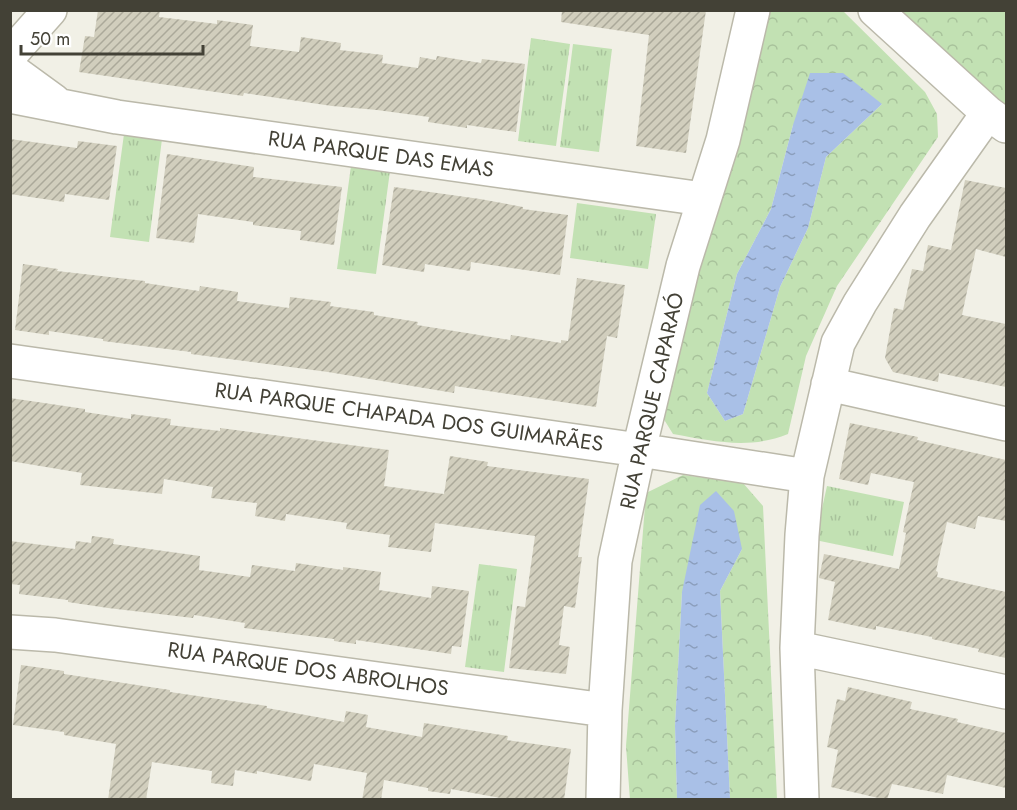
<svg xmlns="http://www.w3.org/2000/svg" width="1017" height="810" font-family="Jost,sans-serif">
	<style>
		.grass { fill: url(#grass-tufts) }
		.forest { fill: url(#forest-crowns); fill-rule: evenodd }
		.water { fill: url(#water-ripples) }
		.building { fill: url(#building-hatch) }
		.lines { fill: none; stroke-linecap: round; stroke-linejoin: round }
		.minor-casing { stroke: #bbb9aa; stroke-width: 36 }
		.minor { stroke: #fff; stroke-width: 33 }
		.labels { text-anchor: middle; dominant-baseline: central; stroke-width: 4.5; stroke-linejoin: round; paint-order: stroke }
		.street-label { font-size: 21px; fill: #434136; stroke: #fff }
	</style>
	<defs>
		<pattern id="grass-tufts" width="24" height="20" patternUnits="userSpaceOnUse" patternTransform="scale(1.5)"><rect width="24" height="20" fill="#c2e1b3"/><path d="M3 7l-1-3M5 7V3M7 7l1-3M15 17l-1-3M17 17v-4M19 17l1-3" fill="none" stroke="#a8c29b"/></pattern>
		<pattern id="forest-crowns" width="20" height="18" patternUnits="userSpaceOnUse" patternTransform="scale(1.5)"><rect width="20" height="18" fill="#c2e1b3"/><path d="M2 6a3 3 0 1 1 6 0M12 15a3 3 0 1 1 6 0" fill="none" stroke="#a8c29b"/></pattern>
		<pattern id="water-ripples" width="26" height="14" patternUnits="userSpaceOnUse" patternTransform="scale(1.5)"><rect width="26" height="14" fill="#a9c0e7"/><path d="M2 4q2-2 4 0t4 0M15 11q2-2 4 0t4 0" fill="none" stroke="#8b9ebc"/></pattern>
		<pattern id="building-hatch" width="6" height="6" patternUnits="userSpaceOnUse" patternTransform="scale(1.5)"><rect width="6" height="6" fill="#d1cebd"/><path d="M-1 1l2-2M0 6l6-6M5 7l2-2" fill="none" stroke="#aba99a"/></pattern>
	</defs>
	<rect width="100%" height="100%" fill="#f1f0e6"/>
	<path class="grass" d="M531,38L570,44L556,146L518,141Z
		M573,44L612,49L599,152L560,147Z
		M124,134L162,139L149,242L110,237Z
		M351,166L390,171L376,274L337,269Z
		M577,203L656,214L648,269L570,258Z
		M827,486L904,502L893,556L815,540Z
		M479,564L517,569L504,672L465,667Z"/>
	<path class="forest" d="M759,11H843L925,92L937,114L938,137L837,286L806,356L788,434C749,450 713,441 673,434L655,405ZM882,104L826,157L808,228L780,287L743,414L725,421L707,393L737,274L771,209L793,125Z
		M881,11H1006V112Z
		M683,475L743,483L763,506L777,799H730L720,591L742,549L682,592L675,726L677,799L630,800L626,746L646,493Z"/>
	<path class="water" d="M810,73H843L882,104L826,157L808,228L780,287L743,414L725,421L707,393L737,274L771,209L793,125Z
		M716,491L734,511L742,549L720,591L730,799H677L675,726L682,592L700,505Z"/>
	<path class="building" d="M98,10H160L159,17L217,24V20L253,25L250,46L299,52L301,37L341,43L340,50L383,55L382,63L418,68L420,57L436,60L437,56L481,63L482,59L525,64L516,132L467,125V128L428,122L429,117L377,110L332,106L244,93L243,96L79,72L85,36L94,37Z
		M562,10H706L686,153L636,146L649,35L561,22Z
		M10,139L77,148L78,141L117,146L109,200L65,194L64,202L10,194Z
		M167,154L254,167L253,177L342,187L334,245L300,240L301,231L253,225V222L198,214L194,243L156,238Z
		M965,180L1006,188V257L976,249L962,315L1006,324V387L939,373L938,382L893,372L885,358L894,308L903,310L912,269L923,271L928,245L951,250Z
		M394,187L480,199L523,207V209L568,215L560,275L471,262L470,271L425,264L424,272L382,265Z
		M23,264L58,269L57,271L145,281V283L199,291L200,286L238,292L237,301L289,308L290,297L331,302L330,306L374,312V315L418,322L417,325L510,340L511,335L561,343V340L568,341L577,278L625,285L617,338L607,336L596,407L455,386L454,393L328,372L191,354V352L103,341V339L49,331V335L15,330Z
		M10,398L85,409V412L131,419V414L171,419L170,425L220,431V428L389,450L384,486L444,494L450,456L488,462L487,466L589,479L578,557H582L575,608L564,606L559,645L570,647L566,674L509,668L517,606L525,607L535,536L435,523L431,552L388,547L390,535L346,529L347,523L286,514L285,521L255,516L257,503L211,498L213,487L164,479L162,494L80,485L82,473L10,461Z
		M850,423L918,437L917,440L1006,460V521L978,516L975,529L947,522L936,571L938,572L937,577L1006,592V658L978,652L979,649L932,639V637L876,626V630L828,620L835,582L819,578L824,554L899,569L906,533L903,532L914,482L871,473L868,485L839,479Z
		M92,536L114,539L113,544L200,556L199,570L250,577L252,565L295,571L296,563L343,570V567L381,572L379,590L431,598L432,586L469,591L461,647L452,646L451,654L356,640V644L334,641V639L244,628L245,623L194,615L193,618L108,608L68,602V600L19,594L20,585L10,584V541L75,549L76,541L91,543Z
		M21,665L64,671V674L170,690V692L267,706V708L344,722L346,711L368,715L366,727L422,737L424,723L508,736L507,740L571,749L564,800H512L451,789L450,794L428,791V788L384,780L381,800H362L367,773L314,764L311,781L257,771V774L235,770L233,786L211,783L212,771L152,762L146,800H108L116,744L64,735V732L13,725Z
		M848,687L912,702L910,709L958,719L957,722L1006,733V788L947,775L943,794L892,784L887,800L831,787L838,750L827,747L837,699L845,701Z"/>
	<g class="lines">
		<defs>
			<path id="minor" d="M875,10L988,113L1006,126
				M10,55L50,10
				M10,69L54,101
				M10,96L117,117L703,199
				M10,361L639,450L807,476
				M828,384L1006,424
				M10,632L55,635L605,710
				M797,648L1006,692
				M603,800L605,710L615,561L639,450L683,266L723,140L753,10
				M802,800L797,648L802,535L807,476L838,343L860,303L915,216L988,113"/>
		</defs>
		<use href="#minor" class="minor-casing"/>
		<use href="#minor" class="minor"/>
	</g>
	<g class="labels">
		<g class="street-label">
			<text transform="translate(381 154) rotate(8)">RUA PARQUE DAS EMAS</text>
			<text transform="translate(652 401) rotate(-77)">RUA PARQUE CAPARAÓ</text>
			<text transform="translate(409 417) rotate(8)">RUA PARQUE CHAPADA DOS GUIMARÃES</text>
			<text transform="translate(308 669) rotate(8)">RUA PARQUE DOS ABROLHOS</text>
		</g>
	</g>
	<rect width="1017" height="810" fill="none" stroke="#434136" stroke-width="24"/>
	<path d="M21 45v9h182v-9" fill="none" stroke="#434136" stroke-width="3"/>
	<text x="30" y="45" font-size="18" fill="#434136" stroke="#ffffff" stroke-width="4.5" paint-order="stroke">50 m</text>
</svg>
